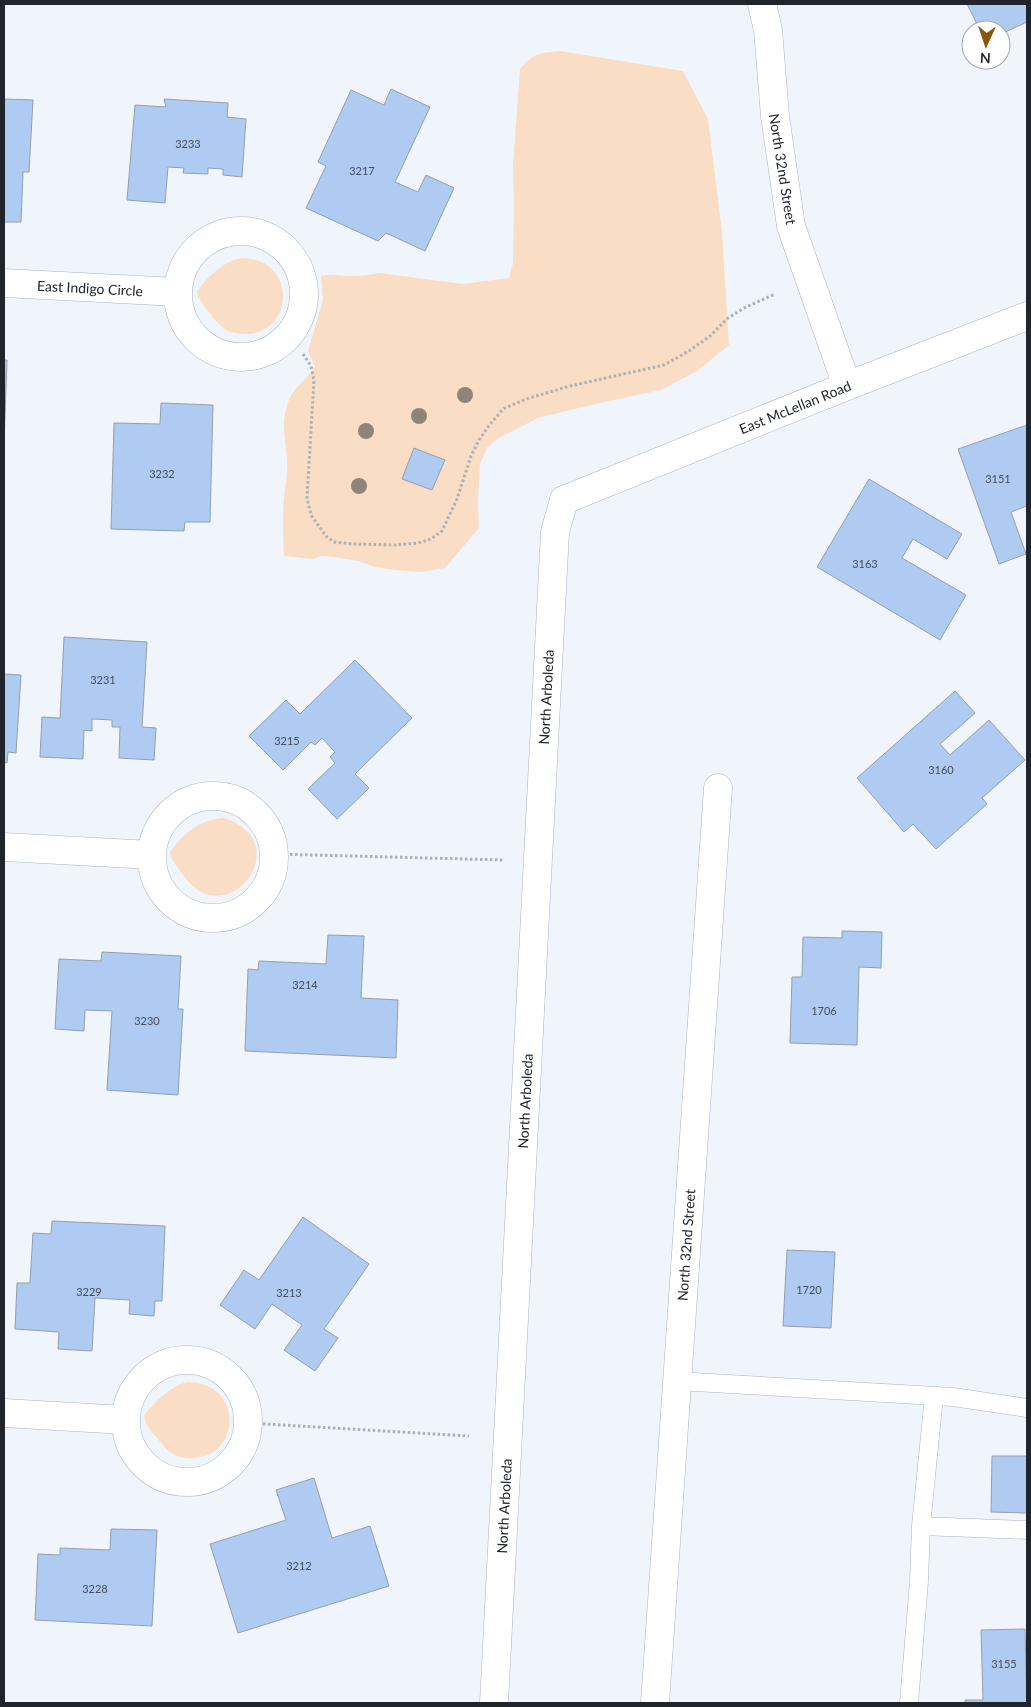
<svg xmlns="http://www.w3.org/2000/svg" width="1031" height="1707" font-family="Lato,sans-serif">
	<style>
		.green { fill: #f9dec5 }
		.building { fill: #afcbf2; stroke: #939faf }
		.lines { fill: none; stroke-linecap: round; stroke-linejoin: round }
		.service-casing { stroke: #a7b3c4; stroke-width: 19 }
		.minor-casing { stroke: #a7b3c4; stroke-width: 29 }
		.tertiary-casing { stroke: #a7b3c4; stroke-width: 29 }
		.path { stroke: #abb0b7; stroke-width: 3; stroke-dasharray: 2.5 2.5; stroke-linecap: butt }
		.service { stroke: #fff; stroke-width: 18 }
		.minor { stroke: #fff; stroke-width: 28 }
		.tertiary { stroke: #fff; stroke-width: 28 }
		.tree { fill: #8f8478 }
		.labels { text-anchor: middle; dominant-baseline: central; stroke-width: 4.5; stroke-linejoin: round; paint-order: stroke }
		.number-label { font-size: 11px; fill: #444e5d }
		.street-label { font-size: 14px; fill: #20252b; stroke: #fff }
	</style>
	<rect width="100%" height="100%" fill="#f0f5fc"/>
	<path class="green" d="M560,51L683,71L708,119L722,232L729,345L697,371L661,390L591,405L538,418L497,439L487,448L480,464L478,501L479,528L445,568L421,572L395,570L375,567L358,561L333,557L321,556L313,559L284,556C283,537 282,517 284,498C285,487 288,476 287,464C287,439 279,426 289,400C294,387 307,379 315,367L308,351L323,300L321,276C331,273 340,276 350,276C360,276 370,275 380,273L463,284L509,278L513,263L514,204L513,165L520,69C533,53 541,53 560,51Z
		M241,258C297,258 295,332 247,334C238,334 229,333 222,327C213,319 205,307 198,297L197,291C209,276 222,262 241,258Z
		M224,818C293,840 238,921 195,888C186,881 178,868 171,858L170,852C185,832 199,820 224,818Z
		M187,1382C244,1382 242,1457 192,1458C179,1459 170,1454 162,1444C155,1435 145,1427 144,1415C156,1401 169,1387 187,1382Z"/>
	<path class="building" d="M967,4H1027V22L1001,34V30H980Z
		M391,89L430,107L395,182L418,192L426,175L454,188L425,251L386,233L378,241L306,208L326,166L318,162L351,90L384,105Z
		M4,99L33,100L29,172H23L21,222H4Z
		M164,99L228,103L227,117L246,119L242,177L223,175V169L208,168V174L183,173L184,168L168,167L165,203L127,200L135,105L166,107Z
		M4,360H7L4,444Z
		M161,403L213,405L210,522H185L184,531L111,529L114,423L160,424Z
		M1027,425V506L1011,512L1026,554L999,564L958,449Z
		M414,448L445,460L432,490L402,479Z
		M869,479L962,534L947,559L913,539L902,558L966,595L940,640L817,567Z
		M64,637L147,642L142,727L156,728L154,760L119,758L120,727H112V720L92,719V731L84,730L83,759L40,757L42,717L60,718Z
		M355,660L412,718L355,774L369,788L337,819L308,789L335,763L330,757L335,752L322,738L315,745L311,742L283,770L249,736L286,700L300,714Z
		M4,674L21,675L16,753L8,752L7,763L4,762Z
		M955,691L975,713L940,744L950,755L989,720L1025,760L982,798L987,804L936,849L913,824L904,832L857,778Z
		M842,931L882,932L881,968L859,967L857,1045L790,1043L792,977H802L803,937L842,938Z
		M328,935L364,936L361,998L398,1000L396,1058L245,1051L248,969L258,970L259,961L326,964Z
		M102,952L181,956L178,1009H183L178,1095L107,1090L112,1011L85,1010L84,1031L55,1029L59,959L101,961Z
		M303,1217L369,1264L324,1329L338,1338L315,1371L284,1350L302,1325L272,1304L255,1329L220,1305L244,1270L259,1280Z
		M52,1221L165,1226L162,1301H155L154,1316L129,1314L130,1300L95,1298L92,1351L58,1349L59,1332L15,1329L17,1283H30L33,1233L51,1234Z
		M787,1250L835,1252L831,1328L783,1326Z
		M992,1456H1027V1513L991,1512Z
		M314,1478L332,1538L370,1526L389,1586L238,1633L210,1544L286,1520L276,1490Z
		M111,1529L157,1530L152,1626L35,1620L38,1554L60,1555V1548L110,1550Z
		M1025,1629L1027,1703H965V1700H983L981,1630Z"/>
	<g class="lines">
		<defs>
			<path id="service" d="M677,1381L953,1397L1027,1408
				M921,1526L1027,1530
				M909,1703L919,1581L921,1526L934,1396"/>
			<path id="minor" d="M762,4L768,30L775,116L791,226L847,386
				M178 294a63 63 0 1 1 126 0a63 63 0 1 1-126 0Z
				M4,283L177,292
				M564,500L847,386L1027,316
				M152 857a61 61 0 1 1 122 0a61 61 0 1 1-122 0Z
				M4,847L151,855
				M126 1421a61 61 0 1 1 122 0a61 61 0 1 1-122 0Z
				M4,1413L125,1420
				M655,1703L718,788"/>
			<path id="tertiary" d="M494,1703L555,532L564,500"/>
		</defs>
		<use href="#service" class="service-casing"/>
		<use href="#minor" class="minor-casing"/>
		<use href="#tertiary" class="tertiary-casing"/>
		<path class="path" d="M303,354L311,366L314,380L307,498L311,515L326,536L334,542L353,544L396,545L418,543L431,539L442,531L457,499L471,456L479,440L488,427L503,409L526,399L570,386L664,365L689,351L710,336L728,318L744,308L775,294
			M275,854L503,860
			M248,1423L469,1436"/>
		<use href="#service" class="service"/>
		<use href="#minor" class="minor"/>
		<use href="#tertiary" class="tertiary"/>
	</g>
	<g class="tree">
		<circle cx="465" cy="395" r="8"/>
		<circle cx="419" cy="416" r="8"/>
		<circle cx="366" cy="431" r="8"/>
		<circle cx="359" cy="486" r="8"/>
	</g>
	<g class="labels">
		<g class="number-label">
			<text x="188" y="143">3233</text>
			<text x="362" y="170">3217</text>
			<text x="162" y="473">3232</text>
			<text x="998" y="478">3151</text>
			<text x="865" y="563">3163</text>
			<text x="103" y="679">3231</text>
			<text x="287" y="740">3215</text>
			<text x="941" y="769">3160</text>
			<text x="305" y="984">3214</text>
			<text x="824" y="1010">1706</text>
			<text x="147" y="1020">3230</text>
			<text x="809" y="1289">1720</text>
			<text x="89" y="1291">3229</text>
			<text x="289" y="1292">3213</text>
			<text x="299" y="1565">3212</text>
			<text x="95" y="1588">3228</text>
			<text x="1004" y="1663">3155</text>
		</g>
		<g class="street-label">
			<text transform="translate(783 169) rotate(81)">North 32nd Street</text>
			<text transform="translate(90 288) rotate(3)">East Indigo Circle</text>
			<text transform="translate(795 407) rotate(-22)">East McLellan Road</text>
			<text transform="translate(546 697) rotate(-87)">North Arboleda</text>
			<text transform="translate(525 1101) rotate(-87)">North Arboleda</text>
			<text transform="translate(686 1245) rotate(-86)">North 32nd Street</text>
			<text transform="translate(504 1506) rotate(-87)">North Arboleda</text>
		</g>
	</g>
	<rect width="1031" height="1707" fill="none" stroke="#20252b" stroke-width="10"/>
	<g transform="translate(986 45) rotate(183)"><circle r="24" fill="#ffffff" stroke="#a6a8aa"/>
	<path d="M0-4L9 19L0 12L-9 19Z" fill="#8c550a"/>
	<text y="-8" font-size="14" font-weight="bold" text-anchor="middle" fill="#20252b">N</text>
	</g>
</svg>
